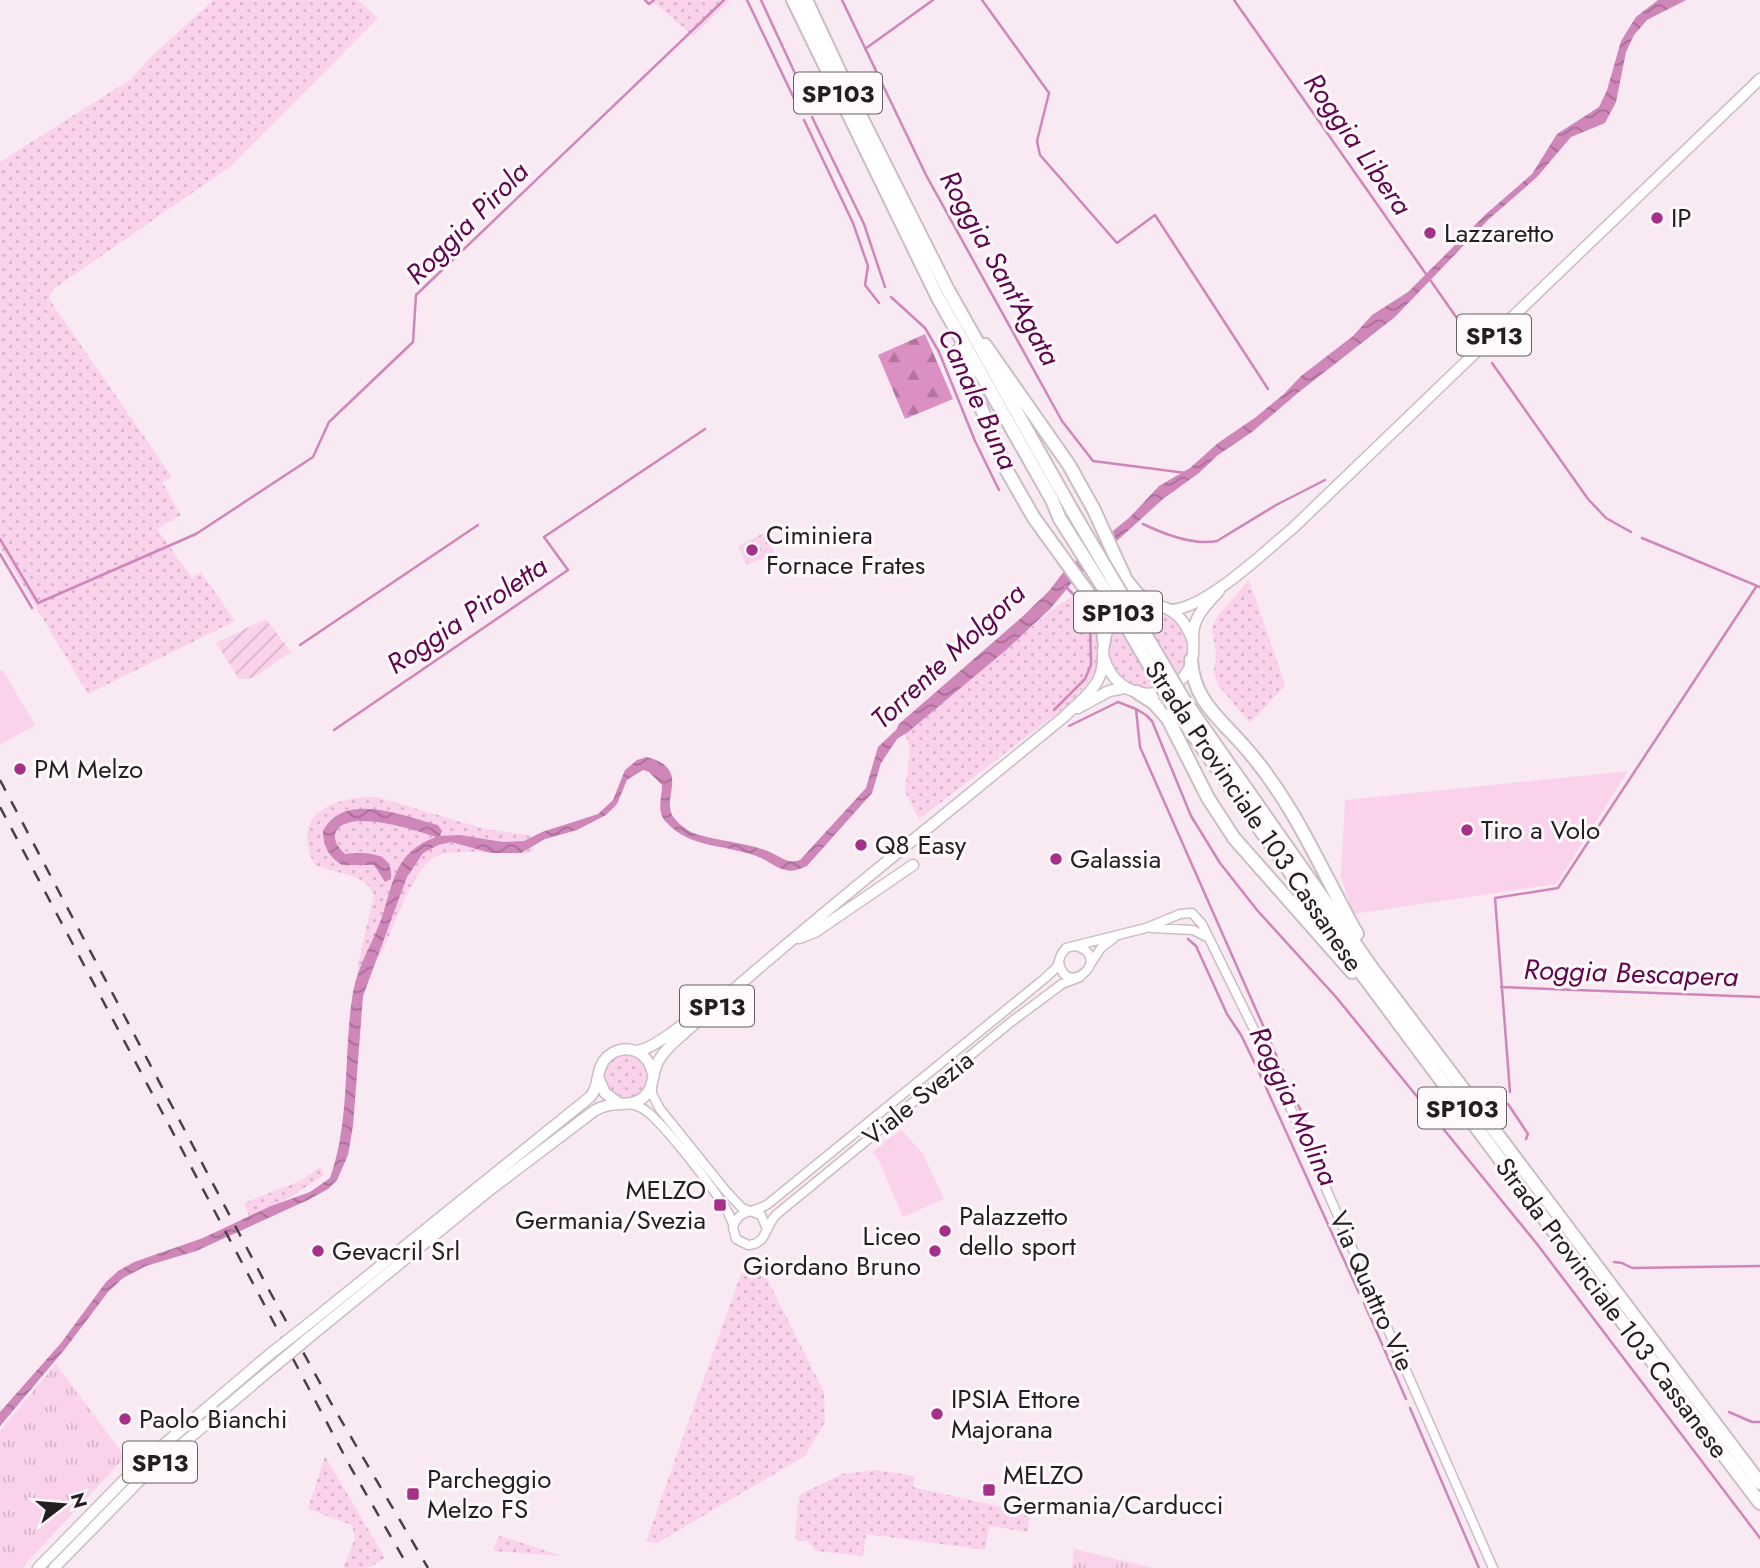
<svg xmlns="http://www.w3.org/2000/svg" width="1760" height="1568" font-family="Jost,sans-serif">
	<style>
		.grass { fill: url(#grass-dots) }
		.forest { fill: url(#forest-firs) }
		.park { fill: url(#park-tufts) }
		.garden { fill: url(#garden-furrows) }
		.pitch { fill: #fad2ec }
		.water { fill: url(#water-waves) }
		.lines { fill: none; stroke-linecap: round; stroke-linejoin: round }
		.stream { stroke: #cf86b9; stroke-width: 2.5 }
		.minor-casing { stroke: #ccbcc6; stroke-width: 11 }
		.major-casing { stroke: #ccbcc6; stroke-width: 13 }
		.highway-casing { stroke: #ccbcc6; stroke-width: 16 }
		.minor { stroke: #fff; stroke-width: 8 }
		.major { stroke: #fff; stroke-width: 10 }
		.highway { stroke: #fff; stroke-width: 12 }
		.rail { stroke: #494146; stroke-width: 2.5; stroke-dasharray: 12 12; stroke-linecap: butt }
		.major-bridge-casing { stroke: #ccbcc6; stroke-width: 13; stroke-linecap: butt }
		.highway-bridge-casing { stroke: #ccbcc6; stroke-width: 16; stroke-linecap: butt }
		.major-bridge { stroke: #fff; stroke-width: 10 }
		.highway-bridge { stroke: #fff; stroke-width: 12 }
		.poi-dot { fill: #a43089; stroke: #fefafc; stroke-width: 2.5 }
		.labels { text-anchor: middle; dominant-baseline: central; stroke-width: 6; stroke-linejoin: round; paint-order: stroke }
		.shield { fill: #fefafc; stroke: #656063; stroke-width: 2 }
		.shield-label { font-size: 24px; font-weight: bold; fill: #241e22 }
		.poi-label { font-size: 26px; fill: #241e22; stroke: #fefafc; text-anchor: start }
		.street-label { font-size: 26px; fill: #241e22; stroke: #fefafc }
		.water-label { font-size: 28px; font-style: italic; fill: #61054e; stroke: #fefafc }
	</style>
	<defs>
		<pattern id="grass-dots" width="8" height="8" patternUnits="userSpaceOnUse" patternTransform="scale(1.75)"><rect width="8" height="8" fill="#fad2ec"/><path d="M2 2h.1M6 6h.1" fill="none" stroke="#d6b4ca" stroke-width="1.8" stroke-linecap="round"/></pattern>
		<pattern id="forest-firs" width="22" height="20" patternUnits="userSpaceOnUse" patternTransform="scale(1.75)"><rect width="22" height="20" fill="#db90c4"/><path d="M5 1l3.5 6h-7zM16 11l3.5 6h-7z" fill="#b1759f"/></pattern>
		<pattern id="park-tufts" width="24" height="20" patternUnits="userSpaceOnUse" patternTransform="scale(1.75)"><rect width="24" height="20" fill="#fad2ec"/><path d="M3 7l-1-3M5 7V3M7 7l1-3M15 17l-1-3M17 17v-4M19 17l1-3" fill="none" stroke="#d6b4ca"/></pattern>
		<pattern id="garden-furrows" width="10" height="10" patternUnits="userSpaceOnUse" patternTransform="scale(1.75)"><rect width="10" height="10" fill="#fad2ec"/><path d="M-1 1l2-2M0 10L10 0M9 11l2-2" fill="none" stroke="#d6b4ca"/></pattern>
		<pattern id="water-waves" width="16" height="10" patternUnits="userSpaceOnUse" patternTransform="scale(1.75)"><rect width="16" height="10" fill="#cf86b9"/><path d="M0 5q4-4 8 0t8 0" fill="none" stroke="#a86d96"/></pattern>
	</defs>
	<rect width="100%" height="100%" fill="#f9e9f3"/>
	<path class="grass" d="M213,0H358L378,18L231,166L52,290L49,299L172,477L162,482L181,515L157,529L192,578L201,572L235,621L88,694L0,547V162L131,79L151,57Z
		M651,0H730L693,36Z
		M764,533L774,553L747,565L738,546Z
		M1249,580L1284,682V687L1250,723L1218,685L1214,673L1216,653L1212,629L1216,618Z
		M1081,590L1093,611L1098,659L1094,675L1068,705L919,819L905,792L910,750L905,733L1052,610Z
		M1107 649a40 40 0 1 1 80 0a40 40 0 1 1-80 0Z
		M366,797H377L485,829L528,835L534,841L533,850L525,854C503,854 456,848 437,856C414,865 394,927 383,950L378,958L359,976L358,964L374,895C365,872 337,875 317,866C311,860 310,854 308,846C301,810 337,799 366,797Z
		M604 1076a22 22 0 1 1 44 0a22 22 0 1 1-44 0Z
		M320,1167L324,1175L289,1198L250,1218L244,1203L300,1181Z
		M744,1265L767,1279L824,1392L825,1422L805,1456L657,1543L646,1542Z
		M325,1456L385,1558L368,1568H343L355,1538L352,1525L308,1509Z
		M877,1470L915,1476L913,1487L1018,1511L1021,1498L1025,1499L1030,1508L1028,1532L989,1526L985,1550L866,1534L863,1556L816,1551L808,1541H798L795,1538L799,1495L842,1474Z
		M499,1536L503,1537L562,1556L493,1551Z"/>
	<path class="forest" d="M925,334L953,399L905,419L878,355Z"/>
	<path class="park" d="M56,1364L125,1457L22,1568H0V1431Z
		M1074,1549L1153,1568H1072Z"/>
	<path class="garden" d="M266,619L291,652L253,678L239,679L216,643Z"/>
	<path class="pitch" d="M2,669L35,725L0,745V670Z
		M1628,771L1556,884L1353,914L1341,876L1345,800Z
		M901,1129L923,1154L944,1199L903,1217L878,1159L872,1152Z"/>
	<path class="water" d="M1658,0H1686L1647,20L1634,35L1626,52L1616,102L1605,123L1571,137L1537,177L1489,219L1395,317L1299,392L1252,432L1218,455L1199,473L1163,499L1075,579L1050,609L1006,650L908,732L897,739L881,763L872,793L807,866C800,869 793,872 786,870C776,868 770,862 761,858C730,844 691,850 666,822C656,811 662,798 662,785L649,772L643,770L627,780L617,804L606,815L577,830L545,839L521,853H491L451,842L438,845L423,853L407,877L363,996L353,1126L348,1155L337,1180L328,1189L308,1200L196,1251L146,1266L123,1278L108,1292L65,1349L0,1426V1412L61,1343L106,1282L118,1271L134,1262L203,1238L271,1206L310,1192L330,1178C351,1120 343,1053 353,992C358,964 373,943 382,917C394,880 395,852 436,837C415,830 351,809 337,830C331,839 339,848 345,854C365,852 394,851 391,879L385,882L374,865H342C329,857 323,846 323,831C345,790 404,817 438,825L442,831L440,836L460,835L503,842L524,841L542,832L598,814L613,800L625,770L637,760L647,757C693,770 659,798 674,818C680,825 687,831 696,834C718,841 742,842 765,850C778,854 786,865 800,860L866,788L878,747L896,730L899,724L1022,617L1049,591L1065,570L1130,517L1159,486L1190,468L1218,443L1256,417L1284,394L1301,376L1353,336L1372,315L1408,292L1486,214L1532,174L1557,134L1599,107L1607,90L1621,41L1636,17Z"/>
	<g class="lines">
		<path class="stream" d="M645,0L649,4L654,0
			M747,0L800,111
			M761,0L805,95L808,107
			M842,0L926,175L1062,421L1093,461L1186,473
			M982,0L1049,93L1037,141L1040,155L1117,243L1155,215L1268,389
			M1234,0L1475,344
			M865,49L933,0
			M812,117L864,224L885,287
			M804,120L853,223L868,266L865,285L879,303
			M891,297L925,328L939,352L975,441L999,490
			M1492,363L1588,499L1606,518L1631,532
			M1143,524C1164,534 1193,546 1217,541L1276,505L1325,480
			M1642,538L1760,587
			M0,539L38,603L196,534L313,457L329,422L413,342L416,295L724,0
			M0,554L32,608
			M300,645L478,525
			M1136,709L1146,715L1152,721L1191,816L1220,863L1257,910L1336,997L1537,1244L1760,1538
			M1054,710L1085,679L1091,665L1090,618L1081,602L1065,586
			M1069,726L1118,702L1136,709L1140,747L1333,1184
			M334,730L568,570L544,537L705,429
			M1188,939L1196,946L1227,1014L1241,1035L1259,1072L1359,1293
			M1501,987L1760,997
			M1510,1092L1495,898L1558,888L1756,587
			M1508,1104L1528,1134L1526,1139
			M1614,1262L1622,1263L1632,1268L1760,1266
			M1364,1303L1406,1399
			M1410,1408L1479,1568
			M1729,1412L1752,1422H1760"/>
		<defs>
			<path id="minor" d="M1152,928L1193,930L1207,937
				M1059,961C1064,1001 1115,958 1076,946
				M1091,963L1101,948L1115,937
				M1080,977L1062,984L1011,1022L777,1214C764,1226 768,1244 748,1245L736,1239L733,1227C739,1208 753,1214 768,1204L1044,979L1057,967L1061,955L1066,948L1146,928L1180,914L1192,913L1202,924L1272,1066L1493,1568
				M652,1085V1094L660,1109L726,1191L742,1208L761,1215L767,1229
				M629,1104C638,1105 643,1108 649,1113C668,1130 726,1201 733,1224"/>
			<path id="major" d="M1170,610C1206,609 1265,551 1293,528L1760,79
				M1104,658C1109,674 1120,688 1137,692C1163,699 1190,681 1193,654C1194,642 1191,632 1196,621C1200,610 1211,600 1219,591
				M1078,708L1109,691L1125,688
				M799,938L815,932L913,865
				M636,1051C656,1050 701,1009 719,996
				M599,1079L605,1093L619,1103
				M307,1325L590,1097C599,1087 596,1077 601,1066C607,1052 624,1045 638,1052C647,1057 651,1065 653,1074
				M312,1335L491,1189L594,1111C613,1099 630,1109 644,1097C654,1088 652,1075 657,1064C660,1056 667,1049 673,1043C800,929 934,824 1065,716C1076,705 1091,694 1098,680C1105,667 1102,656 1104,643C1108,617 1134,599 1160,606C1176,610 1186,623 1192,639
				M38,1568L134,1470L270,1354
				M54,1568L142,1478L276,1365"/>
			<path id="highway" d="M793,0L937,296L1052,500L1060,519
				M806,0L858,111L948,290L1073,512
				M985,345L1069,465L1094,510L1126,580L1138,595L1156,605
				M958,351L1007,471L1034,518L1097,605L1103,623L1104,641
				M1191,660C1193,699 1219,718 1243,745C1294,802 1320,868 1357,934
				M1137,692L1154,703L1168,719L1208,798L1234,838L1352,972
				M1184,700L1372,968L1760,1483
				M1173,706L1362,974L1552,1229L1760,1503"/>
		</defs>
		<use href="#minor" class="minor-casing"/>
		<use href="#major" class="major-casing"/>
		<use href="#highway" class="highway-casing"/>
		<use href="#minor" class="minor"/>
		<use href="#major" class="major"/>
		<use href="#highway" class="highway"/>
		<path class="rail" d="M0,780L269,1290L331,1403L428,1568
			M0,807L351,1468L409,1568"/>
		<defs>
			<path id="major-bridge" d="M270,1354L307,1325
				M276,1365L312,1335"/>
			<path id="highway-bridge" d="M1073,512L1184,700
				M1060,519L1113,603L1173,706"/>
		</defs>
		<use href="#major-bridge" class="major-bridge-casing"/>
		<use href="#highway-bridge" class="highway-bridge-casing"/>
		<use href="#major-bridge" class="major-bridge"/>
		<use href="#highway-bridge" class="highway-bridge"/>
	</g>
	<g class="poi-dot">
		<circle cx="1657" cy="218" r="7"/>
		<circle cx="1430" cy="233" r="7"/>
		<circle cx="752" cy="550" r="7"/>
		<circle cx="20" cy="769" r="7"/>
		<circle cx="1467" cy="830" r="7"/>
		<circle cx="861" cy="845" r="7"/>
		<circle cx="1056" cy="859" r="7"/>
		<rect x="713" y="1198" width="14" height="14" rx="3.5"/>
		<circle cx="945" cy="1231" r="7"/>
		<circle cx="318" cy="1251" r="7"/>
		<circle cx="935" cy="1251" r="7"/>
		<circle cx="937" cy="1414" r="7"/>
		<circle cx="125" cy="1419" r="7"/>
		<rect x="982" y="1483" width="14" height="14" rx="3.5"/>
		<rect x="406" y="1487" width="14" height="14" rx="3.5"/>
	</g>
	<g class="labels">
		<g class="shield">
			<rect x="794" y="72.5" width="88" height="41" rx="5"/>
			<rect x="1457" y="314.5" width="74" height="41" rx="5"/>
			<rect x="1074" y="591.5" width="88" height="41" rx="5"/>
			<rect x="680" y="985.5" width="74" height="41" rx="5"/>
			<rect x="1418" y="1087.5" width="88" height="41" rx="5"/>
			<rect x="123" y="1441.5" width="74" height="41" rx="5"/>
		</g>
		<g class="shield-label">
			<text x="838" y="93">SP103</text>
			<text x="1494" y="335">SP13</text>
			<text x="1118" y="612">SP103</text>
			<text x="717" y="1006">SP13</text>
			<text x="1462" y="1108">SP103</text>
			<text x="160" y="1462">SP13</text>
		</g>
		<g class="poi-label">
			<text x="1671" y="218">IP</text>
			<text x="1444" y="233">Lazzaretto</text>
			<text x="766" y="535">Ciminiera<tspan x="766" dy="30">Fornace Frates</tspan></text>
			<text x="34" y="769">PM Melzo</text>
			<text x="1481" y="830">Tiro a Volo</text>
			<text x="875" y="845">Q8 Easy</text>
			<text x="1070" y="859">Galassia</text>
			<text x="706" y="1190" text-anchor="end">MELZO<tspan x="706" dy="30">Germania/Svezia</tspan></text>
			<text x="959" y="1216">Palazzetto<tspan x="959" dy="30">dello sport</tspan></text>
			<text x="921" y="1236" text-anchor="end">Liceo<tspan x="921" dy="30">Giordano Bruno</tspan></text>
			<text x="332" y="1251">Gevacril Srl</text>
			<text x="951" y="1399">IPSIA Ettore<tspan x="951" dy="30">Majorana</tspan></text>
			<text x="139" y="1419">Paolo Bianchi</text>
			<text x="1003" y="1475">MELZO<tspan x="1003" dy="30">Germania/Carducci</tspan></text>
			<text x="427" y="1479">Parcheggio<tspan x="427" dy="30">Melzo FS</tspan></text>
		</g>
		<g class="street-label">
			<text transform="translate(1254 816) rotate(56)">Strada Provinciale 103 Cassanese</text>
			<text transform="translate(918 1098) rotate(-39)">Viale Svezia</text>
			<text transform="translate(1372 1291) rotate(66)">Via Quattro Vie</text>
			<text transform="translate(1612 1308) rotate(53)">Strada Provinciale 103 Cassanese</text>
		</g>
		<g class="water-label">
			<text transform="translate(1358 144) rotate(55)">Roggia Libera</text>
			<text transform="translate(467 223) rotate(-45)">Roggia Pirola</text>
			<text transform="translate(1000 268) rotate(61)">Roggia Sant'Agata</text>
			<text transform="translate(978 399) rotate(65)">Canale Buna</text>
			<text transform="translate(467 615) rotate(-34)">Roggia Piroletta</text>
			<text transform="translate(948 656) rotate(-43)">Torrente Molgora</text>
			<text transform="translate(1631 973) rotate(2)">Roggia Bescapera</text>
			<text transform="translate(1294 1106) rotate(65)">Roggia Molina</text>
		</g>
	</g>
	<g transform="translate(63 1505) rotate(74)" stroke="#fefafc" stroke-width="5" paint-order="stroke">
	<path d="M0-5L12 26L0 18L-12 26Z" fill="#241e22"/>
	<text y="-10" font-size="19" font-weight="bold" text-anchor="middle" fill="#241e22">N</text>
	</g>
</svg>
